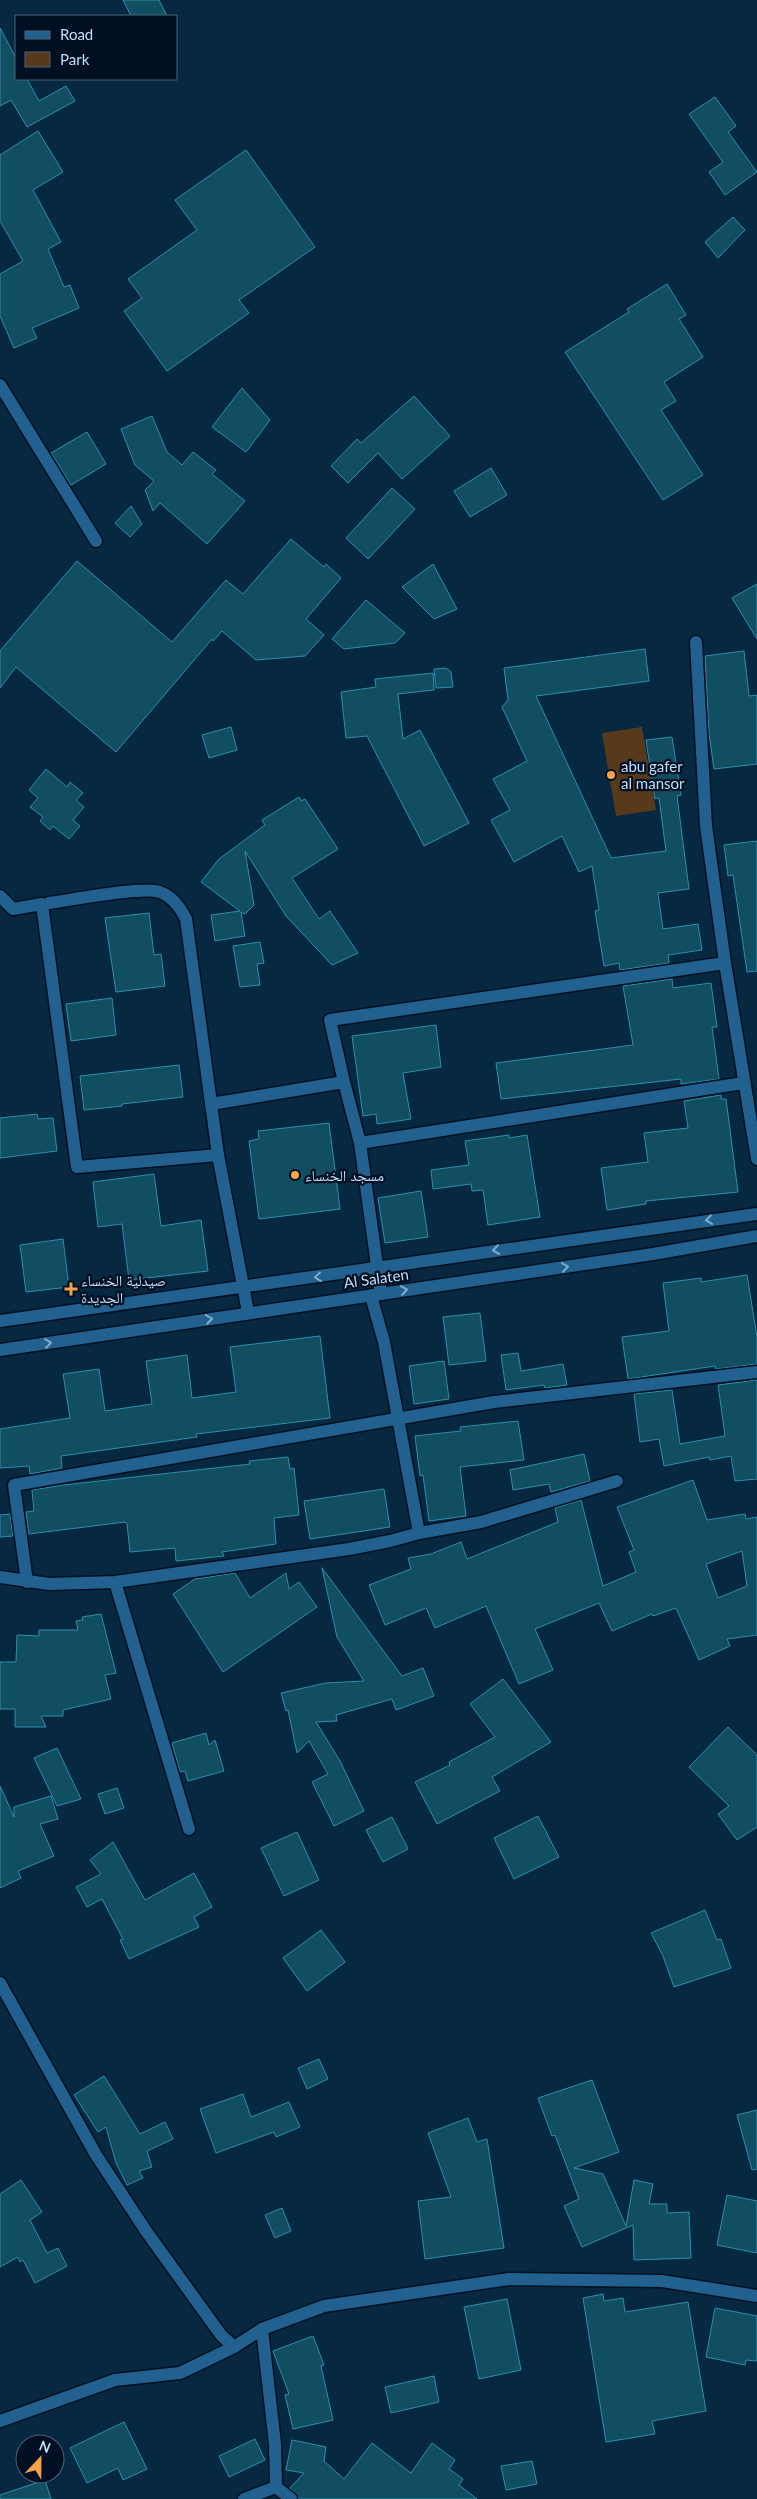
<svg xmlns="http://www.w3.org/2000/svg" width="757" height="2499" font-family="Lato,'Noto Naskh Arabic',sans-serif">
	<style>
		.green { fill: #573a1c }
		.building { fill: #114e61; stroke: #2f8eae; fill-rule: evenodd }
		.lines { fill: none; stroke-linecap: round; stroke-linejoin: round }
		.street-casing { stroke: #01101f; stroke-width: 15 }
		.secondary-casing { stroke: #01101f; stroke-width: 15 }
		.street { stroke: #21608f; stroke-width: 12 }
		.secondary { stroke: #21608f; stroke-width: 12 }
		.oneway { stroke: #80accf }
		.poi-dot { fill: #f6a247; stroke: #001022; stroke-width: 2 }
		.labels { text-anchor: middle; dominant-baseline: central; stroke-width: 4.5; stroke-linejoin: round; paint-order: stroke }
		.poi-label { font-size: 15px; fill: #c0dffa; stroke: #001022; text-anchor: start }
		.street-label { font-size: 15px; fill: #c0dffa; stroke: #001022 }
	</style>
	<rect width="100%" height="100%" fill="#062841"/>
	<path class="green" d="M642,727L656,810L616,816L602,733Z"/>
	<path class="building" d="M123,0H159L167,16H131Z
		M0,28L16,58V79H27L39,101L66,86L75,101L27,127L11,100L0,106Z
		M715,97L736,126L728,132L757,172L725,195L709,172L723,162L689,114Z
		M38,131L63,172L33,190L61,242L48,249L64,287L70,285L79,308L32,328L37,338L14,348L0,316V274L23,261L0,221V155Z
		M246,150L315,247L239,300L249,313L167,371L124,311L142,298L128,279L197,230L175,200Z
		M733,217L745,230L718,258L705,242Z
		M667,284L686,315L679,319L703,357L664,382L676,401L661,410L703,475L663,500L565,352L629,312L627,309Z
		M242,388L270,420L246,452L212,427Z
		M414,396L450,436L402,479L378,453L348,483L331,466L357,439L361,443Z
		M152,416L167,452L182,465L193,452L216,470L212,474L245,501L207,544L160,503L153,511L145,490L154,481L135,465L121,429Z
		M87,432L106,464L71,485L51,453Z
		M491,468L507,495L470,517L454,491Z
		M392,488L415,509L368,559L346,538Z
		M131,506L142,524L130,537L115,523Z
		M291,539L324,567L326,564L341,578L306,619L324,635L305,656L256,660L222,631L213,641L212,639L116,752L16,667L0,688V651L77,561L172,642L226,580L243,594Z
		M433,564L457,609L434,619L402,587Z
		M757,584V639L732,598Z
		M366,600L405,633L395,643L344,649L332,639Z
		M645,649L649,681L536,696L611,858L666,851L659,798L655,799L646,740L672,737L681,795L677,796L689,889L658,893L663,929L698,924L702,950L668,955L669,963L620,970L619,963L604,966L595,911L599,910L592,866L579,872L562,836L514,862L491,820L510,810L493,779L527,761L502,707L508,700L504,668Z
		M744,651L749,696L757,695V764L714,769L709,733L705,656Z
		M446,668L451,672L453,687L436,688L434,669Z
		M433,673L434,690L398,694L403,739L420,730L469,823L424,846L367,736L346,738L341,692L376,687L375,679Z
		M231,727L237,750L209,758L202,735Z
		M46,769L67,787L70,782L83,793L76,800L84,807L73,820L80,826L69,839L53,826L50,830L40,821L43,817L30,807L38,798L29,790Z
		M299,797L301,801L305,799L338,849L292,878L319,919L330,911L358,953L332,965L286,916L245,851L254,905L245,914L241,912L245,936L215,941L211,915L240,911L201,882L219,859L265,825L262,820Z
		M757,841V971L747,972L733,875L728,876L724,845Z
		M149,913L154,955L161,954L165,986L116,992L105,918Z
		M260,942L264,963L257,964L260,985L240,987L233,946Z
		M672,979L673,988L711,983L717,1027H712L719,1079L681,1084V1079L501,1099L496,1063L633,1045L623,986Z
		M112,998L116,1035L71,1041L66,1004Z
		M436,1025L441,1067L403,1073L411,1119L377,1124L376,1114L363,1116L352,1036Z
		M179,1065L183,1097L122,1104V1106L84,1110L80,1076Z
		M721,1095V1099H726L738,1192L646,1201V1204L607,1210L601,1168L648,1162L644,1133L688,1128L684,1101Z
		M37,1114L38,1119L53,1118L57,1151L0,1158V1118Z
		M329,1123L340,1209L259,1219L249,1141L259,1139L258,1131Z
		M509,1135V1138L527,1135L540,1217L488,1225L483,1190L472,1191L471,1184L433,1189L431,1170L469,1165L465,1141Z
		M154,1174L161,1226L201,1220L208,1271L129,1280L122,1224L98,1227L93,1182Z
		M421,1191L428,1237L385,1243L378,1198Z
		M63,1239L69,1287L26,1292L20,1245Z
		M747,1275L757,1337V1364L716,1369L715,1366L628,1379L622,1337L669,1331L663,1283L701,1278V1282Z
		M480,1313L486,1361L449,1365L443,1317Z
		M320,1336L330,1418L196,1434L197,1437L61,1456L62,1468L30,1474L29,1466L0,1468V1429L70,1418L63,1374L99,1369L105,1411L152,1404L146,1361L187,1355L192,1398L236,1392L230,1347Z
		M518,1353L521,1371L563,1364L567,1385L545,1388L544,1385L506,1390L501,1355Z
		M444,1361L449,1399L414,1404L409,1366Z
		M757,1380V1479L735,1481L731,1456L710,1460L709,1457L664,1466L659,1439L640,1442L634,1394L672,1390L680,1444L725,1436L718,1385Z
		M518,1421L524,1460L460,1467L466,1516L429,1521L423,1475L420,1476L415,1436L461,1431L460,1427Z
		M584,1454L590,1481L551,1492L549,1484L513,1490L510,1470Z
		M288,1457L290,1469L294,1468L299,1515L274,1518L276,1544L222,1552L224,1556L176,1561L175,1548L130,1552L127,1524L125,1522L29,1534L26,1512L34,1511L32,1490L64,1485L250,1464L249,1461Z
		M693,1480L707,1520L745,1514L746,1519L757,1517V1635L727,1639L730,1646L699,1660L676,1608L653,1616L652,1614L612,1631L599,1603L535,1629L553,1670L519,1684L486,1606L435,1628L426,1608L385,1625L369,1585L411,1569L408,1558L431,1554L461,1542L467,1559L558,1522L555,1508L581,1500L603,1586L636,1572L629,1552L634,1550L617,1507ZM742,1551L747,1586L718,1598L706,1564Z
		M384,1489L390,1527L310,1539L304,1501Z
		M10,1514L13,1536L0,1537V1515Z
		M322,1568L402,1676L423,1668L434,1696L396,1710L392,1699L336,1715L337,1721L316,1722L340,1761L364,1811L334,1826L312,1782L328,1774L309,1741L297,1753L288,1710L286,1711L281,1693L326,1683L364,1681L337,1637Z
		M235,1573L250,1598L286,1573L289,1589L299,1582L317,1607L223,1672L173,1594L195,1579Z
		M101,1614L116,1673L105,1675L111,1699L63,1710V1716H41L46,1727H15V1709H0V1662H16L17,1635L39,1636V1630H78L76,1621L83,1620L82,1617Z
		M503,1679L551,1742L492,1777L500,1791L437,1824L415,1782L450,1765L449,1762L495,1737L470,1704Z
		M728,1727L757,1755V1827L737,1840L718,1814L729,1806L689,1767Z
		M206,1733L209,1745L215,1740L224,1771L188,1781L185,1771L180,1772L172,1743Z
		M57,1748L81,1799L57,1806L34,1758Z
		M0,1786L14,1817V1807L51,1796L58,1819L40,1824L54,1856L18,1871L21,1878L0,1888Z
		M117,1788L124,1808L105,1814L98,1794Z
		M538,1816L559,1857L514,1879L494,1838Z
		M392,1817L408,1849L383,1862L366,1830Z
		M297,1832L319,1880L284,1896L261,1848Z
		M113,1842L145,1900L194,1873L212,1907L194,1917L199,1927L129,1959L120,1940L123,1939L102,1899L87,1907L76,1887L101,1874L90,1860Z
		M705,1910L717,1940L721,1939L731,1968L674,1987L663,1956L651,1933Z
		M321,1930L345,1962L307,1991L283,1958Z
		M319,2059L328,2079L307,2089L298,2068Z
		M104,2076L140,2134L165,2122L173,2139L147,2151L152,2167L139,2171L143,2178L127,2185L116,2163L106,2127L98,2132L74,2095Z
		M592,2080L619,2152L574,2168L603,2174L626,2226L634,2180L653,2184L649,2204H667V2213L689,2212L691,2258L634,2260L633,2225L582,2247L564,2206L579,2199L555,2135L552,2136L538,2098Z
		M243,2094L251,2117L289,2102L300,2127L276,2137L274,2132L216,2153L200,2109Z
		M757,2110V2169L752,2170L737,2115Z
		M468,2118L477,2142L487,2139L504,2248L425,2259L418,2201L451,2197L428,2133Z
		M21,2180L42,2212L30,2220L47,2253L58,2248L67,2266L35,2283L23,2260L20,2262L18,2257L0,2267V2194Z
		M727,2195L757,2201V2253L717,2245Z
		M282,2208L291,2231L275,2238L265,2215Z
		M603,2294L604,2301L623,2298L625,2312L688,2302L706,2411L652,2421L655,2434L606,2442L583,2298Z
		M507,2299L521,2370L479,2379L464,2307Z
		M715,2308L757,2316V2361L746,2360L745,2365L706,2357Z
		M313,2336L324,2365L321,2366L333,2420L293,2429L285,2395L289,2394L273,2351Z
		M434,2376L439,2402L391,2413L385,2387Z
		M124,2422L147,2469L123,2480L118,2468L87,2483L70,2448Z
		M255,2439L265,2460L229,2477L219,2456Z
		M292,2440L326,2447L324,2461L344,2479L372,2443L411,2473L432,2443L455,2460L449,2469L463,2479L459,2485L477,2499H299L290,2488L304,2473L286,2470Z
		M532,2461L537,2484L506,2490L501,2466Z
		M45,2480L51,2499H0V2495Z"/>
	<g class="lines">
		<defs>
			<path id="street" d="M0,385L96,541
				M696,642L706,826L725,963L757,1159
				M0,896L13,909L42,904L77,1167L218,1155
				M49,903C72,900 141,886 160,892C173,897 180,907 186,919L218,1155L248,1312
				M344,1082L330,1020L725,963
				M211,1104L344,1082L360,1143L381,1294
				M360,1143L743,1083
				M371,1296L384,1342L419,1533
				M0,1577L49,1584L115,1582L349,1549L390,1541L419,1533L481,1522L617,1481
				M27,1582L14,1485L494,1402L757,1372
				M115,1582L189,1829
				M0,1983L96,2155L146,2231L221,2335L234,2347L262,2329L324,2306L509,2279L662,2281L757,2296
				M262,2329L275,2444L276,2487L291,2499
				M0,2421L115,2380L180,2373L234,2347
				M244,2499L276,2487"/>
			<path id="secondary" d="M0,1321L757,1214
				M0,1350L653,1254L757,1236"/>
		</defs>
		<use href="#street" class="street-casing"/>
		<use href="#secondary" class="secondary-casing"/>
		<use href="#street" class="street"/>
		<use href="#secondary" class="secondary"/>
	</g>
	<defs><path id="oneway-chevron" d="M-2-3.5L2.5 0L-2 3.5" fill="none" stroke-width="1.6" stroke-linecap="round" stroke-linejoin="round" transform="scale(1.25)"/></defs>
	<g class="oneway">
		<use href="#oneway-chevron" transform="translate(709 1220) rotate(172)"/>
		<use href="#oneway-chevron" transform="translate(496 1250) rotate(172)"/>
		<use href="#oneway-chevron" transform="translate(565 1267) rotate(-8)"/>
		<use href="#oneway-chevron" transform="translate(318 1277) rotate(173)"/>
		<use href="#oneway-chevron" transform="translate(404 1290) rotate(-8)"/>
		<use href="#oneway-chevron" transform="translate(209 1319) rotate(-10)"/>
		<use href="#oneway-chevron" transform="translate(48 1343) rotate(-8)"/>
	</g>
	<g class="poi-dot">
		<circle cx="611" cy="775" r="5"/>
		<circle cx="295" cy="1175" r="5"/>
		<path d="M68.5 1281.5h5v5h5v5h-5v5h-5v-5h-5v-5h5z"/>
	</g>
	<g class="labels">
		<g class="poi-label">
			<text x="621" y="766">abu gafer<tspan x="621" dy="17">al mansor</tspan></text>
			<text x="305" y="1175">مسجد الخنساء</text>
			<text x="81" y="1280">صيدلية الخنساء<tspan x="81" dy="17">الجديدة</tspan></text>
		</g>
		<g class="street-label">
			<text transform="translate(376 1278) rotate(-8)">Al Salaten</text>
		</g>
	</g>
	<rect x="15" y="15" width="162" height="65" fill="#001022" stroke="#4d6378"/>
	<rect x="25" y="31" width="25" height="8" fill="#21608f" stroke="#4d6378"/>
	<text x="60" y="40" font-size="15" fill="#c0dffa">Road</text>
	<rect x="25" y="52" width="25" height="15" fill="#573a1c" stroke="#4d6378"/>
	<text x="60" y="65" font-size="15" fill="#c0dffa">Park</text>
	<g transform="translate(40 2459) rotate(22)"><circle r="24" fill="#001022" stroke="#4d6378"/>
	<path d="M0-4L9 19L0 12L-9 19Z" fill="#f6a247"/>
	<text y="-8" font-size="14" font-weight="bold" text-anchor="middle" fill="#c0dffa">N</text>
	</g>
</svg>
